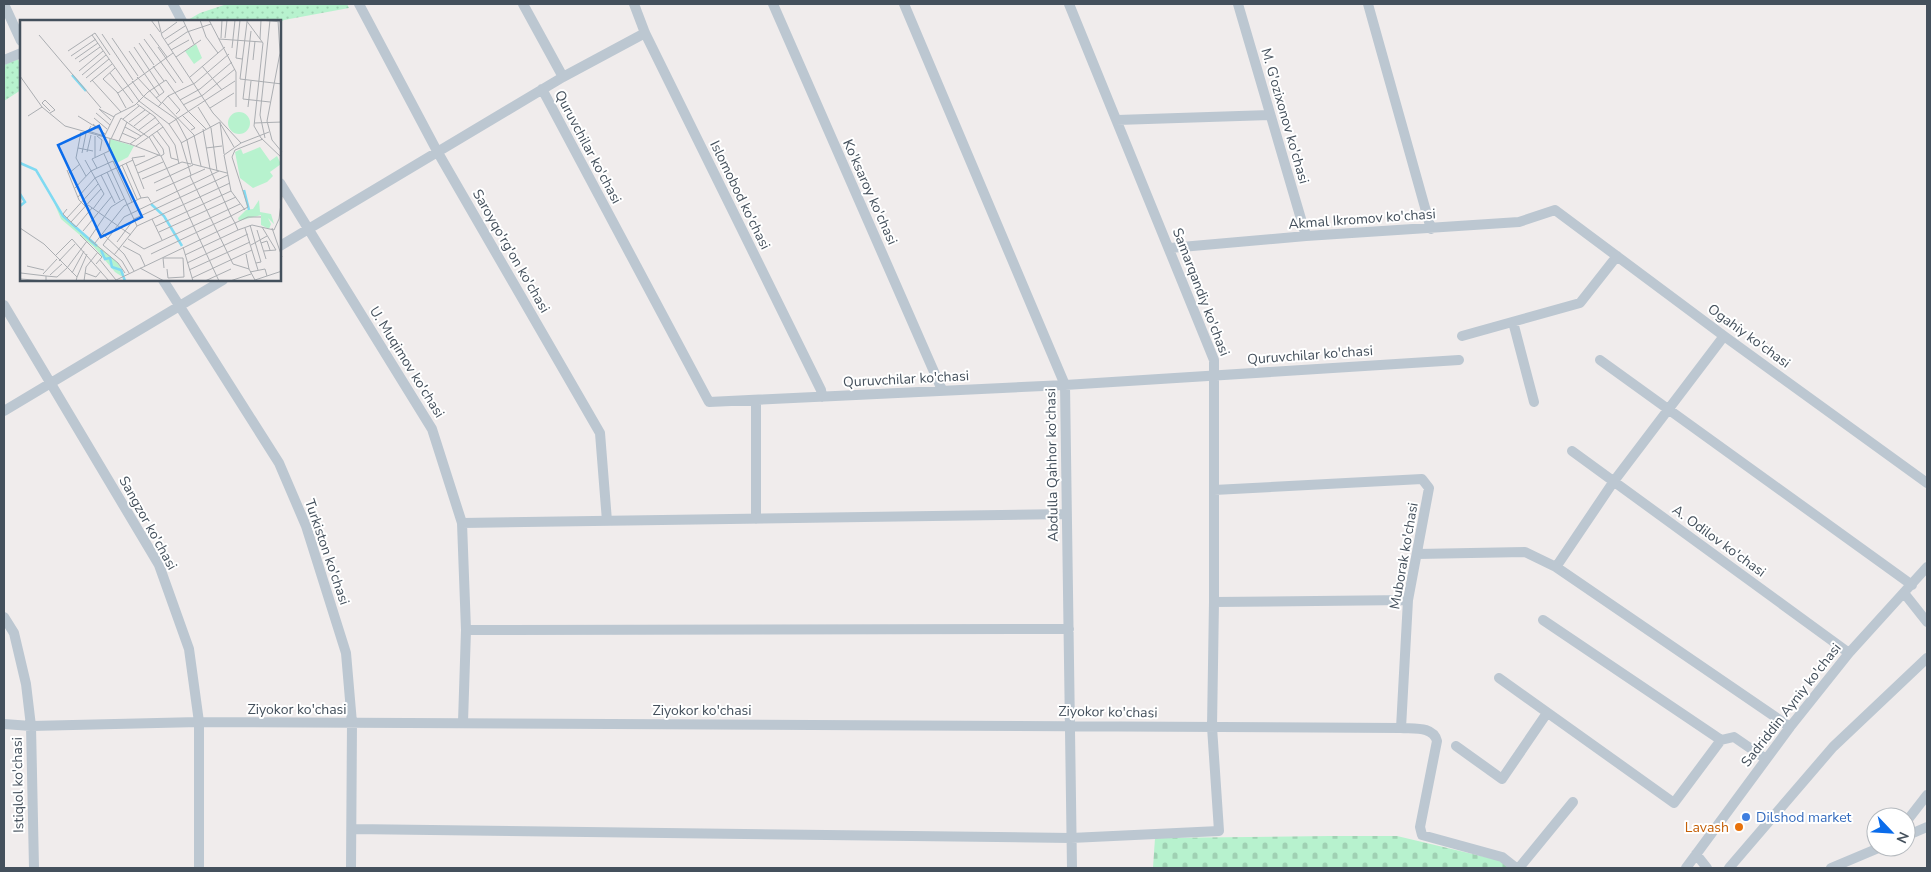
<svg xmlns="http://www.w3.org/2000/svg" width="1931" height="872" font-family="'Nunito Sans',sans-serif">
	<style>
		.grass { fill: url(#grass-dots) }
		.cemetery { fill: url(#cemetery-stones) }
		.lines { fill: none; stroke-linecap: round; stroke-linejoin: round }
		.minor { stroke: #bcc7d1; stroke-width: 10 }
		.shop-dot { fill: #3f7fe0; stroke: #fff; stroke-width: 2 }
		.food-dot { fill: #e8710a; stroke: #fff; stroke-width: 2 }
		.labels { text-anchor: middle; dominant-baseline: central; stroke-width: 4; stroke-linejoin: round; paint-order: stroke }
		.street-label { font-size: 14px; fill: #44505c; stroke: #fff }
		.shop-label { font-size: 14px; fill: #366cbe; stroke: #fff; text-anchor: start }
		.food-label { font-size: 14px; fill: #c56008; stroke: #fff; text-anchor: end }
		.inset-river { fill: none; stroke: #80daf2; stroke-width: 2.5 }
		.inset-road { fill: none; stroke: #abaeb2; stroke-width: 1 }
		.view { fill: #0b6ceb; fill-opacity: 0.15; stroke: #0b6ceb; stroke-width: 2.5 }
		.inset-edge { fill: none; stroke: #44505c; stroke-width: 2.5 }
	</style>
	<defs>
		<pattern id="grass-dots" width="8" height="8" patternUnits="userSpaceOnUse" patternTransform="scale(1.25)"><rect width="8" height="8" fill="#b7f2ce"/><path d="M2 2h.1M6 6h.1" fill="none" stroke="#9fd1b3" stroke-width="1.8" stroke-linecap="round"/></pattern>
		<pattern id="cemetery-stones" width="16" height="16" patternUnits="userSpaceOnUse" patternTransform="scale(1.25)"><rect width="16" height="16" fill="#b7f2ce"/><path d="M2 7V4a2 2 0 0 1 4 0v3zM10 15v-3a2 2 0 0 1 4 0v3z" fill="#9fd1b3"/></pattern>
	</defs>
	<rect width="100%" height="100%" fill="#f0ecec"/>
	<path class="grass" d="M227,4H347L349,8L284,20L280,22L186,21L200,13Z
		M18,59L21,68V90L4,101V65Z"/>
	<path class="cemetery" d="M1330,836H1397L1502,861L1511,868H1153L1155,838Z"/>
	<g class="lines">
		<path class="minor" d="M4,4L21,41
			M173,4L182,21
			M359,4L437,151L600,433L607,521
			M523,4L563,77
			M634,4L645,33L821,390L822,397
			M773,4L942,390
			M904,4L1065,385L1072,868
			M1238,4L1306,236
			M1368,4L1431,229
			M4,60L21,53
			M542,89L709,402L1065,385L1459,360
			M1117,120L1270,115
			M280,183L432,429L462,523L466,630L463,722
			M280,246L563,77L645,33
			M1170,248L1306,236L1519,222L1555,210L1724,336L1927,483
			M163,280L279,463L306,526L346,653L352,723L351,868
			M4,305L159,565L189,649L199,722V868
			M1513,322L1534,402
			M1462,336L1580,303L1617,256
			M1600,360L1912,585
			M756,400V519
			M4,411L223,280
			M1572,451L1849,653
			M1214,490L1422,479L1429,488L1408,600L1401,728
			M462,523L1067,514
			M1417,554L1525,552L1556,567L1790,727
			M1556,567L1614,481L1724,336
			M1904,593L1927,622
			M1214,602L1408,600
			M4,617L14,633L26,684L31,726L34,868
			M1543,620L1721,740
			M466,630L1069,629
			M1499,678L1674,803L1721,740L1734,737L1766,759
			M4,724L31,726L199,722L1401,728C1414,729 1433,726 1437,741L1420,827L1422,835L1502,857L1516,868
			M1456,746L1502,779L1547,713
			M1906,822L1927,795
			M352,829L1071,838L1219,831L1212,727L1214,602V360L1069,4
			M1906,836L1927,827
			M1696,854L1707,868
			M1519,868L1573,802
			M1686,868L1790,727L1849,653L1927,567
			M1729,868L1833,747L1927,658
			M1831,868L1881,847"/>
	</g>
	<circle class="shop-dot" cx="1746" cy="817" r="5"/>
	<circle class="food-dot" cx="1739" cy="827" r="5"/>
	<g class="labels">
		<g class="street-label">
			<text transform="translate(1285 116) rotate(74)">M. G'ozixonov ko'chasi</text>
			<text transform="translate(588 147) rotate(62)">Quruvchilar ko'chasi</text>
			<text transform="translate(870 192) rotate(66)">Ko'ksaroy ko'chasi</text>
			<text transform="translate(740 195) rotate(64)">Islomobod ko'chasi</text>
			<text transform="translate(1362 219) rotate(-4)">Akmal Ikromov ko'chasi</text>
			<text transform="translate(511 251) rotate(60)">Saroyqo'rg'on ko'chasi</text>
			<text transform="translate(1201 292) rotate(69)">Samarqandiy ko'chasi</text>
			<text transform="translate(1749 336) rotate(36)">Ogahiy ko'chasi</text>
			<text transform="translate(1310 355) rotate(-4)">Quruvchilar ko'chasi</text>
			<text transform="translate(407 362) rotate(58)">U. Muqimov ko'chasi</text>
			<text transform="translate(906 379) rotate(-3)">Quruvchilar ko'chasi</text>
			<text transform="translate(1052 465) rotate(-91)">Abdulla Qahhor ko'chasi</text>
			<text transform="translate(148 523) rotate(61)">Sangzor ko'chasi</text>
			<text transform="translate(1719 541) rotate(36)">A. Odilov ko'chasi</text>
			<text transform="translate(327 552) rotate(71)">Turkiston ko'chasi</text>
			<text transform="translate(1404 556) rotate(-80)">Muborak ko'chasi</text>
			<text transform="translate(1791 705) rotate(-52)">Sadriddin Ayniy ko'chasi</text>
			<text x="297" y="709">Ziyokor ko'chasi</text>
			<text x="702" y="710">Ziyokor ko'chasi</text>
			<text transform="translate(1108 712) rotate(1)">Ziyokor ko'chasi</text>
			<text transform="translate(18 785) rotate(-91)">Istiqlol ko'chasi</text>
		</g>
		<g class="shop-label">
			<text x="1756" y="817">Dilshod market</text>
		</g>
		<g class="food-label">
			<text x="1729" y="827">Lavash</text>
		</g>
	</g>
	<g transform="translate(20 20)">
		<rect width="261" height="261" fill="#f0ecec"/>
		<path d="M33,180L45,198L98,243L104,254L101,256L95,252L74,227L41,199ZM239,180L240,192L251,194L254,204L248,198L251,204L249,209L241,205V195L219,201L218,198L226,190L233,189Z" fill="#b7f2ce"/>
		<path d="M240,127L250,141L257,136L261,144L250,152L253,156L247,162L233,168L220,158L215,132L221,129L223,134Z" fill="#b7f2ce"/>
		<path d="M176,24L182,38L174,44L165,31ZM208 103a11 11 0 1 1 22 0a11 11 0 1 1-22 0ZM90,119L114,126L108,137L95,144L88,127Z" fill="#b7f2ce"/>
		<path class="inset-river" d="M52,55L66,71M0,143L16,150L43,196L77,226M224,170L229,190M0,174L5,182L0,186M131,184L144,196L162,226M81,230L85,239L90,238L92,247L101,250L105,261"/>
		<path class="inset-road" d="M131,0L140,12M138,0L142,16L193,93L221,123M163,0L174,24M180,0L186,17L198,33M189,0L216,52V87M220,0L216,38L222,39M226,0L243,23L234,106L241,118L262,138M240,0L262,2M258,0L260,33L247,101L252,120L262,132M227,2L220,59L262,64M231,11L223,79L250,82M142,13L157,2M82,14L113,60M130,14L147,37M19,15L81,88M72,15L119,81L149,104L161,122L171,155M72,15L75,13L90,35M92,18L118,56M201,18L202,0M205,18L207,0M124,19L156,63M145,19L165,6M199,19L242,22M240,19L241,0M119,23L134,45M148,25L167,12L191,4M114,27L144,72L136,78M138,27L163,63M212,28L215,0M151,30L169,20M48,31L72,15M109,31L139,75M51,36L76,19M156,37L181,20M55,39L78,23M233,40L235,21M59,42L80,27M133,46L144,61M182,46L202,70M95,48L83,59L98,73L153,33M59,51L83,31M90,53L113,83M62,55L86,35M0,56L22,87L45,106L110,124L141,136L199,261M117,57L141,83M170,57L205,27M66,58L89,39M72,60L101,92M112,61L123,76L156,99L167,120L172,144L207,153M70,62L92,44M97,72L106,88M128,72L146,60L168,91L186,109M148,76L160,90L156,94M160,80L180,69L212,42M142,82L174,115L181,146M117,84L134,96L143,107L155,125L159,144M163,85L183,75L215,49M138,87L148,76L175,63L209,34M178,87L191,108L197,151M228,87L231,61M190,88L214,73M79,89L94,97M79,89L91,100M30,91L22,83L25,80L35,90L30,93M76,93L90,105M162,95L175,108L171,110M8,96L22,87M58,96L79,109M74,98L87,109M103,99L119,86M109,102L125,90M200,102L204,134M200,103L214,127M234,103L262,102M73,104L85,114M149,104L215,61M71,106L68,111L84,116M114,106L130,93M105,107L121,116M119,110L136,97M137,111L149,127L151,138L158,140M61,112L56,138L66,156M102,113L116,119M132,114L143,129L144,134L141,136M75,116V137M77,116L82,120L80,131M84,117L95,95L115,85L128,72M129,117L140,135M245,118L240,95L250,0M91,119L101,98L128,117M99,121L107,102M161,123L200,102M110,124L139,103M116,126L143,107M58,128L73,131M186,128L202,126M67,132L71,115M62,133L66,113M84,134L117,206M65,140L84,174L73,189M106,143L121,178M102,145L117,179M115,146L139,135M77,148L72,139L89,131L90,119M47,150L59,180L66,187M87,152L100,180M118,153L143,142M48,154L60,144M81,155L95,183M170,156L213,244L229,249M122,159L162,142L171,144M134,163L173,145M55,168L71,151L93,141L112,182M124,169L112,138L125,136M136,171L185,149M58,177L75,158L113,140M104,179L91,187L69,219L98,243L105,253M68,185L111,215M228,187L212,137L215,130L243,119M228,187L211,196L215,203L228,197H241M47,189L43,194L56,207L72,188M225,190L211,171L204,135L221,123L249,112M47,198L78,164M132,199L142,220M51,202L81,169M230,205L241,242L236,243M136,206L211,171M242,207L256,230L244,231M0,208L24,224L57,257L56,261M225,208L238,250M252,208L262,237M237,210L246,239M63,211L92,176M139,212L216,177M83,214L104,234L114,251M60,215L82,237L76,244M108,219L124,229L220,184M97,222L114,199L208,155M75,223L104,186L121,178L128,177L131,182M241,223L247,221L250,230M231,225L247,216M103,226L120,235L125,246M163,227L173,261M131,234L211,196L190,149L183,109M226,234L229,249L235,260M94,235L117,206L210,163M165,235L218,210M35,236L52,219L89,261M80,240L96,260M39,241L55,224M167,243L228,214M7,246L24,250M120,248L144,261M144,248L143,238H163L164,257L148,258L147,249M169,250L230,222M230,252L245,249L247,256M1,253L26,256M52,253L64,231M65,253L76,257L81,251M109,253L102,241L83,225L104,197L199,151M23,254L37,239M30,255L42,244M57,257L67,234M172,258L232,230M1,259L26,261M26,261V256L37,257L47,248L67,221M64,261L66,247L78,232M94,261L215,203L218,210L232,205L254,210L259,199L262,176M185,261L211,249M210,261L231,254M232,261L262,251"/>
		<path class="view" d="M79,106L122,197L81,217L38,125Z"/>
		<rect width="261" height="261" class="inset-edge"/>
	</g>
	<rect width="1931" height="872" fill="none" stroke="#44505c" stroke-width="10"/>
	<g transform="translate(1891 832) rotate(115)"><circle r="24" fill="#ffffff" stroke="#b4b9be"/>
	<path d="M0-4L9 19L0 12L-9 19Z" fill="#0b6ceb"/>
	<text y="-8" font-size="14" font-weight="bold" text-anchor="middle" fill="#44505c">N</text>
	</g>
</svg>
